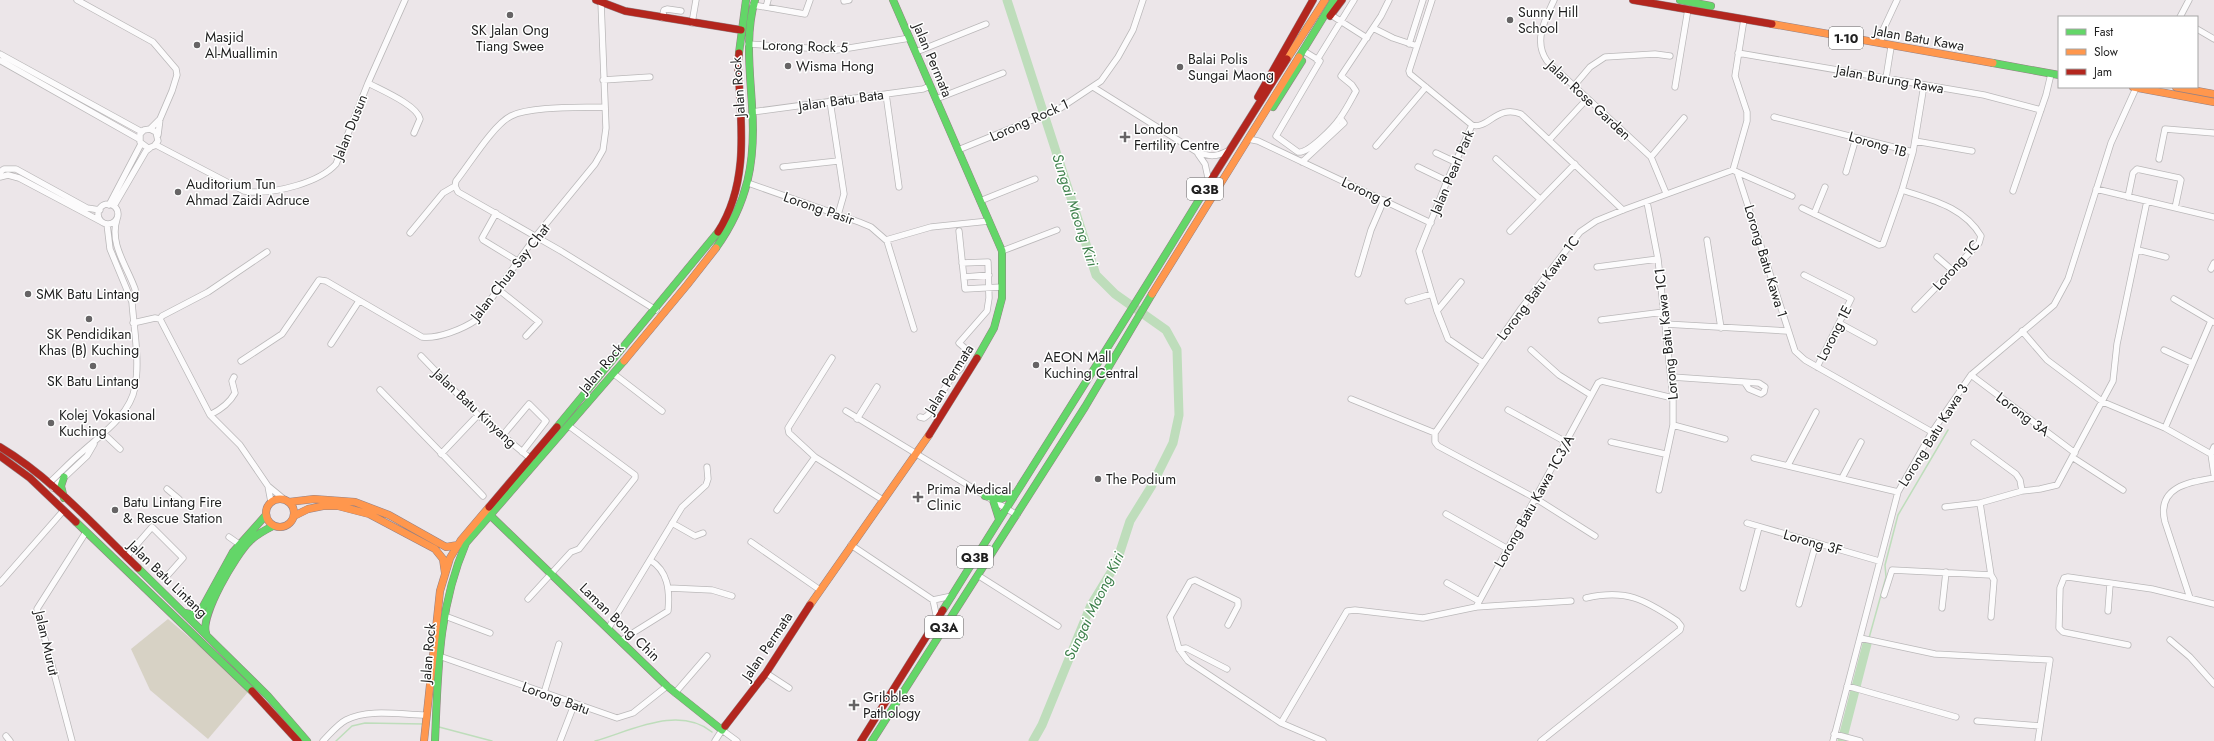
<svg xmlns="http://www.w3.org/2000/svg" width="2214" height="741" font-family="Jost,sans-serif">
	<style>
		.cemetery { fill: #d7d2c5 }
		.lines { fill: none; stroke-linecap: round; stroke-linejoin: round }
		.stream { stroke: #beddbb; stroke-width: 1.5 }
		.river { stroke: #beddbb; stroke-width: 9 }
		.street-casing { stroke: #bab8b9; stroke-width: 7 }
		.fast-casing { stroke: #958084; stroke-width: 8 }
		.slow-casing { stroke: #958084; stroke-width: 8 }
		.jam-casing { stroke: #958084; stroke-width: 8 }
		.street { stroke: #fcfbfc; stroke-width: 5.5 }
		.fast { stroke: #63d668; stroke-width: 7 }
		.slow { stroke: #ff974d; stroke-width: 7 }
		.jam { stroke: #b3261e; stroke-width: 7 }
		.poi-dot { fill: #666465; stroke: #fff; stroke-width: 1.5 }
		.labels { text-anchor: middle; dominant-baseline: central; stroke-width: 3; stroke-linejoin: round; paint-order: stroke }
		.shield { fill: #fff; stroke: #626262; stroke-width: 1 }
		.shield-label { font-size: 13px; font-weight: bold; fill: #1e1e1e }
		.poi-label { font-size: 14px; fill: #1e1e1e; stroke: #fff; text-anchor: start }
		.street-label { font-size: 14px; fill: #1e1e1e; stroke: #fff }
		.water-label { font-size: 15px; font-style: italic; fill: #40824e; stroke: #fff }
	</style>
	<rect width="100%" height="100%" fill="#ece6e9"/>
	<path class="cemetery" d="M168,619L224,667L248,692L208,739L150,690L131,649Z"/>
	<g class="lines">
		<path class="stream" d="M1869,638L1886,577L1885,565L1898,515L1948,430
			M439,727L492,741
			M336,741L352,726L365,723L424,724
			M595,741C631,731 678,705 712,732"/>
		<path class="river" d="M1007,0L1096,275L1115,294L1166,330L1177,350L1179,415L1173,443L1151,487L1130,521L1116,564L1091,605L1042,725L1033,741
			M1842,741L1867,644"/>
		<defs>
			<path id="street" d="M77,0L153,42L176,69L177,75L172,91L160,119L158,135
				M1432,0L1409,71L1410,74L1472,125
				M1554,0C1545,20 1533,41 1547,61L1651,157L1666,193
				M844,1L849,0
				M753,5L805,14L810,0
				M766,7L768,0
				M1331,15L1367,38
				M2180,17L2189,0
				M662,18L664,10L667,9L681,11
				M1744,19L1735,76L1747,112V121L1733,170L1737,172L1795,351L1805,360L1932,432
				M692,23L696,0
				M1373,28L1393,38L1417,46
				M2197,29L2214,39
				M1882,38L1883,30L1897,0
				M748,44L837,50L910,38
				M1409,44L1423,0
				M916,52L986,24
				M1307,53L1320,61L1276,136L1298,152C1308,154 1334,127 1340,118C1346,110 1351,100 1356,91L1352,85L1341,76L1381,16L1389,0
				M1738,53L1984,95L2041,110
				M0,54L142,132
				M1317,60L1354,0
				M1,61L139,139
				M1886,78L1891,47
				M603,80L650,77
				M368,83C381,90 417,105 420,119L414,133
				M1093,87L1197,152C1210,157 1216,157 1228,151
				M1573,87L1590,67L1605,57L1655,54L1670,56
				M1675,87L1688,9
				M886,94L899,187
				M936,99L1003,73
				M830,101L844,194L838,215
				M752,112L923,89L930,86
				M1774,117L1913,152
				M1472,125L1447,181L1419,251L1437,311L1448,339L1483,363
				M1472,125C1488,130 1497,104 1521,114L1623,210
				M150,129L156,132L158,141L154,146L148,148L140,142V134L144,130L150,129L160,119
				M1248,139L1258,141L1431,223
				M1550,139L1586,100
				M1915,141L1972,151
				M156,145L244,191L252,192C276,193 319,183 336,164L368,83L405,0
				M1376,146L1426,87
				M958,150L1059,109L1101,81L1118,57L1133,30L1143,0
				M1436,153L1455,162
				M1198,154L1205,164L1209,182
				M1651,157L1684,118
				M1496,159L1540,199
				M2159,159L2165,129L2214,133
				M1302,162L1344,123L1340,118
				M783,167L838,161
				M1418,167L1447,181
				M0,172L4,169H16L87,208L100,210
				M1737,172L1792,196
				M1846,172L1856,138
				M0,177L8,175L19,178L102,222
				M748,183L859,222L871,227L887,241L914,329
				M455,186L458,192L561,251L656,310
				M455,186L456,181C469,165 493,125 511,116C531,106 580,108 605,107
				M2096,189L2214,217
				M1902,190C1932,200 1964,207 1981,236L1979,243L1915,309
				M2013,191L2046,95L2051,74
				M2128,197L2133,173L2137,169L2179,178L2181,180L2175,208
				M980,201L1035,179
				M1647,202L1658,259L1673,398V425L1659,490
				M98 214a10 10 0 1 1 20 0a10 10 0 1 1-20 0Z
				M109,205L141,144
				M114,206L146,151L150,148
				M1802,208L1879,245L1883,244L1902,190L1913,152L1924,85
				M496,213L482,238L483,240L519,262
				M1814,214L1825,187
				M117,219C109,244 127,266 135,289L136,296L132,302
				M107,224L110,249L132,302
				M959,231L965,289L1002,287
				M1510,231L1575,164
				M410,233L443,193L455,186
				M886,240L931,227L989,221
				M1707,240L1721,328
				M2138,250L2166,257
				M1002,251L1057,230
				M1937,257L1952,270
				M1597,267L1658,259
				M2211,269L2214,263
				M1358,274L1371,230L1384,200
				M1804,275L1851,299L1817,367
				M964,277L989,275
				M498,289L539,322L526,336
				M2174,299L2213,322
				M1408,301L1432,294
				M1437,311L1461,282
				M160,319L210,415L240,445L268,486L285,500
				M160,319L162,316L208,292L267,252
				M1601,320L1664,312
				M133,323L155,318L160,319
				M1839,323L1874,342
				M1665,324L1787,331
				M2022,331L2047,360L2103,402L2165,428L2211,454L2214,474
				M331,344L359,301
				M1531,350L1559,375L1591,395
				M2164,350L2192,363
				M421,356L478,415L531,459
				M832,358L788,428L789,433L815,457L883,500
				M241,361L282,334L319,280L326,281L422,337C438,339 463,329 476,320L536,236L595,164L603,150L606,128L601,2
				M614,374L662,411
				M1971,375L2075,453
				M1672,377L1759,383L1765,387L1764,392L1761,394L1749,389L1745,383
				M380,390L483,496
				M1351,399L1435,433
				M1508,410L1566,442
				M846,411L1017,515
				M210,415C220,410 229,404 235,393L232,381L234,377
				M920,417L924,418L928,415L953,375L961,368L967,350L959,343L987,311L989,298L988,262L962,263
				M857,419L877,387
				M1673,425L1725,439
				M2165,428L2211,321
				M103,433L120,449
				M503,435L529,404L546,421L522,452
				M1611,442L1665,454
				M1974,443L2016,474L2020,480L2022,491
				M441,454L478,415
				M2211,454L2214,447
				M2072,457L2123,490
				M1754,458L1898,492
				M1788,465L1816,412
				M1842,478L1861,442
				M49,483C60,473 70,462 82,452C102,434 130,415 135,387C140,361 134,330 132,302
				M268,486L271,502
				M53,488L87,456L94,444
				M167,489L179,499
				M1980,503L1991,575L1994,580L1991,617
				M1945,507L1980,503L2022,491L2040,489L2057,485L2113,381L2117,344L2147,201
				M777,510L815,457
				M1446,514L1508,549
				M672,523L695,536L703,533
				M1747,523L1879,561
				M1595,536L1535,498L1438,446L1435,442V433L1520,310L1580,232L1596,221L1623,210L1733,170
				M229,537L239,544
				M751,542L820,590
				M851,545L933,600L952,596
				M126,557L152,527L183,558L167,576
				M979,576L1058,626
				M0,583L64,510
				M1447,583L1479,601
				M669,588L712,590L732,596
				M1743,588L1759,527
				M1884,595L1892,570L1991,575
				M2190,598L2165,522C2156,487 2189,482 2214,478
				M528,599L571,552L579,549L635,478V475L569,426
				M933,600L937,619
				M1799,604L1816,543
				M1476,607L1598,383L1602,381L1673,398
				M1942,608L1946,572
				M2108,611L2110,584
				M445,616L490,633
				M1228,625L1238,606V601L1195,580L1190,582L1170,617L1179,649L1188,661L1281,723L1323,741
				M608,629L682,507L706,485L708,479L707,467
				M1860,638L1935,654L2050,660L2038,741
				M2170,640L2190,657L2214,684
				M620,641L668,611C670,590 668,571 650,560
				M2128,645L2063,632L2059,628L2060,588L2064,578L2068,577L2152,589L2214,604
				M1179,649L1186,648L1227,669
				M439,656L617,718L633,713L667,686
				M766,673L789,688
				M1847,686L1956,717
				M544,693L559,644
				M675,693L707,656
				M1977,721L2040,726
				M1281,723L1347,611L1355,610L1423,618L1476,607L1571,601
				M1834,734L1860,741
				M6,736L10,741
				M72,741L37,609L86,532
				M323,741C330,734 338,724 346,720C369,708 402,715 426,715
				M560,741L574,705
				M715,741L722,730L737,741
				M1541,741L1680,630L1681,626L1677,621C1644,599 1626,589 1586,598
				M1833,741L1898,492L1932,432L1971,375L2054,305L2068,279L2111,143L2136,88"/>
			<path id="fast" d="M893,0L1002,251V298L994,328L977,358
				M1680,0L1711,6
				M739,53L746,0
				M1299,57L1334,0
				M1993,63L2059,75
				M1273,107L1302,61
				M716,248C748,203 756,161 752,106C750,71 745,34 755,0
				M557,427L718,232
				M64,477L61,486L64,498
				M985,496L1001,499L1014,494
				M993,500L999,519
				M491,516L667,686L722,730L725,726
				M76,522L252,691
				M138,568L268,696L307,741
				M943,610C1032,466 1124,324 1211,180
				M185,613L194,615L200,612L233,552L266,515
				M206,633C200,616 236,554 250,541C257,534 265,530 273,526
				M435,741C438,672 438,608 466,543L624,361
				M872,741L1085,407L1152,294"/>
			<path id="slow" d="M1772,24L1993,63
				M1287,59L1325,0
				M2133,87L2214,102
				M2176,87L2214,94
				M1152,294L1299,57
				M624,361L687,285L716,248
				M266 513a14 14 0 1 1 28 0a14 14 0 1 1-28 0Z
				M289,502L314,499L355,502L389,515L446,547L458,545
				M294,516L308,509L323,506H338L369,514L435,549L443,559L445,573
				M810,605L929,435
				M424,741L440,591L450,558L461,540L489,507"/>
			<path id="jam" d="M596,0L625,11L741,30
				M1633,0L1772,24
				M1330,16L1342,0
				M1258,97L1313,0
				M1211,180L1287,59
				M718,232C750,182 741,122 738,65L739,53
				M929,435L977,358
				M0,447C52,478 94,526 138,568
				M0,456L30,478L76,522
				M489,507L557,427
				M252,691L298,741
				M725,726L766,673L810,605
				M861,741L943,610"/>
		</defs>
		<use href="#street" class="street-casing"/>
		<use href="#fast" class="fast-casing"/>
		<use href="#slow" class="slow-casing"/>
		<use href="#jam" class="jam-casing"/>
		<use href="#street" class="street"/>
		<use href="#fast" class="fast"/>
		<use href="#slow" class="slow"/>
		<use href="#jam" class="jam"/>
	</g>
	<g class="poi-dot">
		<circle cx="510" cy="15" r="4"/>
		<circle cx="1510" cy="20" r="4"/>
		<circle cx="197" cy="45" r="4"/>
		<circle cx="788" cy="66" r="4"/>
		<circle cx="1180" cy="67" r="4"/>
		<path d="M1123 131h4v4h4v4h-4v4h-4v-4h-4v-4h4z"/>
		<circle cx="178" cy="192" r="4"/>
		<circle cx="28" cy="294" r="4"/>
		<circle cx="89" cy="319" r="4"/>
		<circle cx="1036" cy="365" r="4"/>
		<circle cx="93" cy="366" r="4"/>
		<circle cx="51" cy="423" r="4"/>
		<circle cx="1098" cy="479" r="4"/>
		<path d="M916 491h4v4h4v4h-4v4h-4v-4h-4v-4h4z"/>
		<circle cx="115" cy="510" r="4"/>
		<path d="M852 699h4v4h4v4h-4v4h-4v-4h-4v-4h4z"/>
	</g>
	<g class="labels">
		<g class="shield">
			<rect x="1829" y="27" width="34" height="22" rx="3"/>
			<rect x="1187" y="178" width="36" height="22" rx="3"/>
			<rect x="957" y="546" width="36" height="22" rx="3"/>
			<rect x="925" y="616" width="38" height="22" rx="3"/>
		</g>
		<g class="shield-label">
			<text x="1846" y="38">1-10</text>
			<text x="1205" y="189">Q3B</text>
			<text x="975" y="557">Q3B</text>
			<text x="944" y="627">Q3A</text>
		</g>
		<g class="poi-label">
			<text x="1518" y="12">Sunny Hill<tspan x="1518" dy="16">School</tspan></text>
			<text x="510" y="30" text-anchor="middle">SK Jalan Ong<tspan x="510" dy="16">Tiang Swee</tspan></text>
			<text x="205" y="37">Masjid<tspan x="205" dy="16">Al-Muallimin</tspan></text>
			<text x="1188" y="59">Balai Polis<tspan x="1188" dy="16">Sungai Maong</tspan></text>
			<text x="796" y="66">Wisma Hong</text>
			<text x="1134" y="129">London<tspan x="1134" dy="16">Fertility Centre</tspan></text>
			<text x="186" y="184">Auditorium Tun<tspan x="186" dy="16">Ahmad Zaidi Adruce</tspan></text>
			<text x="36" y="294">SMK Batu Lintang</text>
			<text x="89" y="334" text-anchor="middle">SK Pendidikan<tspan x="89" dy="16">Khas (B) Kuching</tspan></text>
			<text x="1044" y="357">AEON Mall<tspan x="1044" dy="16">Kuching Central</tspan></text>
			<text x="93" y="381" text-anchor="middle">SK Batu Lintang</text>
			<text x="59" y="415">Kolej Vokasional<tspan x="59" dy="16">Kuching</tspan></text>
			<text x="1106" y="479">The Podium</text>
			<text x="927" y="489">Prima Medical<tspan x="927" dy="16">Clinic</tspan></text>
			<text x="123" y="502">Batu Lintang Fire<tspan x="123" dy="16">&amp; Rescue Station</tspan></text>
			<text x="863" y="697">Gribbles<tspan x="863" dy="16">Pathology</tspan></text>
		</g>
		<g class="street-label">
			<text transform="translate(1919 38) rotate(10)">Jalan Batu Kawa</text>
			<text transform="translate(805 46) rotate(2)">Lorong Rock 5</text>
			<text transform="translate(933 60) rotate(67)">Jalan Permata</text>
			<text transform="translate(1890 79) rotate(10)">Jalan Burung Rawa</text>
			<text transform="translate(738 87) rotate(-94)">Jalan Rock</text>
			<text transform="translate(841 100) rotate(-8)">Jalan Batu Bata</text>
			<text transform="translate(1589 100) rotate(43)">Jalan Rose Garden</text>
			<text transform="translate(1029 120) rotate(-24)">Lorong Rock 1</text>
			<text transform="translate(350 127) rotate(-68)">Jalan Dusun</text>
			<text transform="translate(1878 144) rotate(16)">Lorong 1B</text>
			<text transform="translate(1452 172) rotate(-67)">Jalan Pearl Park</text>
			<text transform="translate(1367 192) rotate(25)">Lorong 6</text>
			<text transform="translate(819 208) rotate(19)">Lorong Pasir</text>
			<text transform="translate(1766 261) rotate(73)">Lorong Batu Kawa 1</text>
			<text transform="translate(1956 265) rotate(-48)">Lorong 1C</text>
			<text transform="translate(510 272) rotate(-52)">Jalan Chua Say Chat</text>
			<text transform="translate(1538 288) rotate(-53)">Lorong Batu Kawa 1C</text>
			<text transform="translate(1834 333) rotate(-63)">Lorong 1E</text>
			<text transform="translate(1666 334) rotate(-96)">Lorong Batu Kawa 1C1</text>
			<text transform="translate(601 368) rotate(-50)">Jalan Rock</text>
			<text transform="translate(949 379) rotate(-58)">Jalan Permata</text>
			<text transform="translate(475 408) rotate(43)">Jalan Batu Kinyang</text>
			<text transform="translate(2023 414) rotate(37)">Lorong 3A</text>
			<text transform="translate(1933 435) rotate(-58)">Lorong Batu Kawa 3</text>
			<text transform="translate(1534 501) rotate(-61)">Lorong Batu Kawa 1C3/A</text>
			<text transform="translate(1813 542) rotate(16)">Lorong 3F</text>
			<text transform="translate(168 579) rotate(44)">Jalan Batu Lintang</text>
			<text transform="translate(620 622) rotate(44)">Laman Bong Chin</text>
			<text transform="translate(47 643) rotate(77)">Jalan Murut</text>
			<text transform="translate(767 646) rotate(-56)">Jalan Permata</text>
			<text transform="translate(428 653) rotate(-85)">Jalan Rock</text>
			<text transform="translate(556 698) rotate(20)">Lorong Batu</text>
		</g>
		<g class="water-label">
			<text transform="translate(1075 210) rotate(72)">Sungai Maong Kiri</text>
			<text transform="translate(1094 606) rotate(-64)">Sungai Maong Kiri</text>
		</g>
	</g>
	<rect x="2058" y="16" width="140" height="72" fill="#ffffff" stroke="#a5a5a5"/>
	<rect x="2066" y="29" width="20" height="6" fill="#63d668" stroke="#a5a5a5"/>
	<text x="2094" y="36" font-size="12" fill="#1e1e1e">Fast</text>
	<rect x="2066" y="49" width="20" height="6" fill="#ff974d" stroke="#a5a5a5"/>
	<text x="2094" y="56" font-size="12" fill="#1e1e1e">Slow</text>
	<rect x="2066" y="69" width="20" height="6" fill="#b3261e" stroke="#a5a5a5"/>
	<text x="2094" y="76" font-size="12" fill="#1e1e1e">Jam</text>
</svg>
